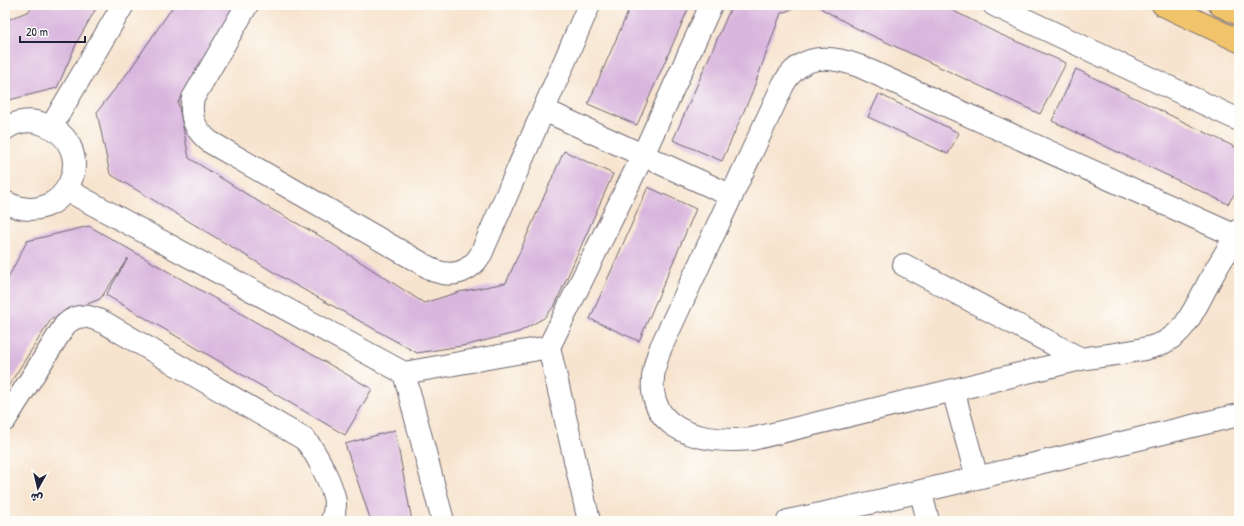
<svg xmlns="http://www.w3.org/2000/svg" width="1244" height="526" font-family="'Patrick Hand','Playpen Sans Arabic',sans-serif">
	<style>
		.building { fill: #d9b6de }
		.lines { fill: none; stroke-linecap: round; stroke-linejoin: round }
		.minor-casing { stroke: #6d666f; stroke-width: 24 }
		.major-casing { stroke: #6d666f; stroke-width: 24 }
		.minor { stroke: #fff; stroke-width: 22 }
		.major { stroke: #f1c36a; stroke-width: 22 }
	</style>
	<rect width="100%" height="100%" fill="#fdfcf7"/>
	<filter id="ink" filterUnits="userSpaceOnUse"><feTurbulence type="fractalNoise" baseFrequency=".025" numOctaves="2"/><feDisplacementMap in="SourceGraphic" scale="8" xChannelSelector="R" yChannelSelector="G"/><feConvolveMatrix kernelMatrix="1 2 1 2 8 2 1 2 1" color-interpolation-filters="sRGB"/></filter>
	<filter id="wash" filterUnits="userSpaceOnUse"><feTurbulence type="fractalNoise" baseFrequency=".012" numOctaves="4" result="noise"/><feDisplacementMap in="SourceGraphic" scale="16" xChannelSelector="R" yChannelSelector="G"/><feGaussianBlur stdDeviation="0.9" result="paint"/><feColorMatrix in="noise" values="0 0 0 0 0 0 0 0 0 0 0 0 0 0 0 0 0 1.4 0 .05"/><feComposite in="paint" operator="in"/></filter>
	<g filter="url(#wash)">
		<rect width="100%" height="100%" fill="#f7e4cf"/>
		<g id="blocks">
			<path class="building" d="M33,5H98L78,40L57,88L5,101V21L29,11Z
				M174,5H237L213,48L178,102L189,158L264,205L320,236L424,303L459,292L506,283L564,151L613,174L555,305L544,318L519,332L467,345L417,353L290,282L110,174L97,112L129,71Z
				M631,5H690L637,125L588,104Z
				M732,5H805L781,13L751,95L722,161L673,140Z
				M819,5H942L997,33L1066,63L1040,114L856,28L822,9Z
				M1076,69L1239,149V187L1228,204L1052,121Z
				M879,94L959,133L948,154L868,117Z
				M648,187L696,209L639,341L590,319Z
				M89,226L372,389L345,435L106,295L128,258L100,299L52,318L5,391V284L27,241Z
				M395,430L412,521H371L345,444Z"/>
		</g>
	</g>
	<g filter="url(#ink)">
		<use href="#blocks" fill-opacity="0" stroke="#6d666f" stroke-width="1"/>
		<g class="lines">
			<defs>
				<path id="minor" d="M247,5L193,98C189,117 195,130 210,142L435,271C454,278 471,271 481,254L589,5
					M994,5L1239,120
					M544,110L732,196
					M51,127L123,5
					M5,129C16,121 31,119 43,124C104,145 66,234 5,202
					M67,190L404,373L443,521
					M1236,236L859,66C829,55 801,53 783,85L661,347C631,422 687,445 752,439L1081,359C1104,355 1143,352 1163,343C1171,339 1181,331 1186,323C1195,310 1202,295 1210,280C1219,263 1230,247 1239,230
					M904,265L1081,359
					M404,373L549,347
					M953,390L977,478
					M5,420L65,325C78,312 90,316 105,323L304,439C315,449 334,488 335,503C335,509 334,515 332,521
					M921,493L928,521
					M589,521L549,347L643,155L711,5
					M788,521C939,489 1089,450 1239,415"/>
				<path id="major" d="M1163,5L1239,41
					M1220,5L1239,14"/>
			</defs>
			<use href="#minor" class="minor-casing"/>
			<use href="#major" class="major-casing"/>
			<use href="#minor" class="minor"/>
			<use href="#major" class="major"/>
		</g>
	</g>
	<rect width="1244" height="526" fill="none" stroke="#fdfcf7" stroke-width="20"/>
	<g transform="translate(38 488) rotate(188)" stroke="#fdfcf7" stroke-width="3" paint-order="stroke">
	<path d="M0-3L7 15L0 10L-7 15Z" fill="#22223b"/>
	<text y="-6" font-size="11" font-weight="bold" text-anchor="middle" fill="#22223b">ش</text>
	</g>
	<path d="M20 36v6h65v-6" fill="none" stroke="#22223b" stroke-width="2"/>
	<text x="26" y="36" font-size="12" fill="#22223b" stroke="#fdfcf7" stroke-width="3" paint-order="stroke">20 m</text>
</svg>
